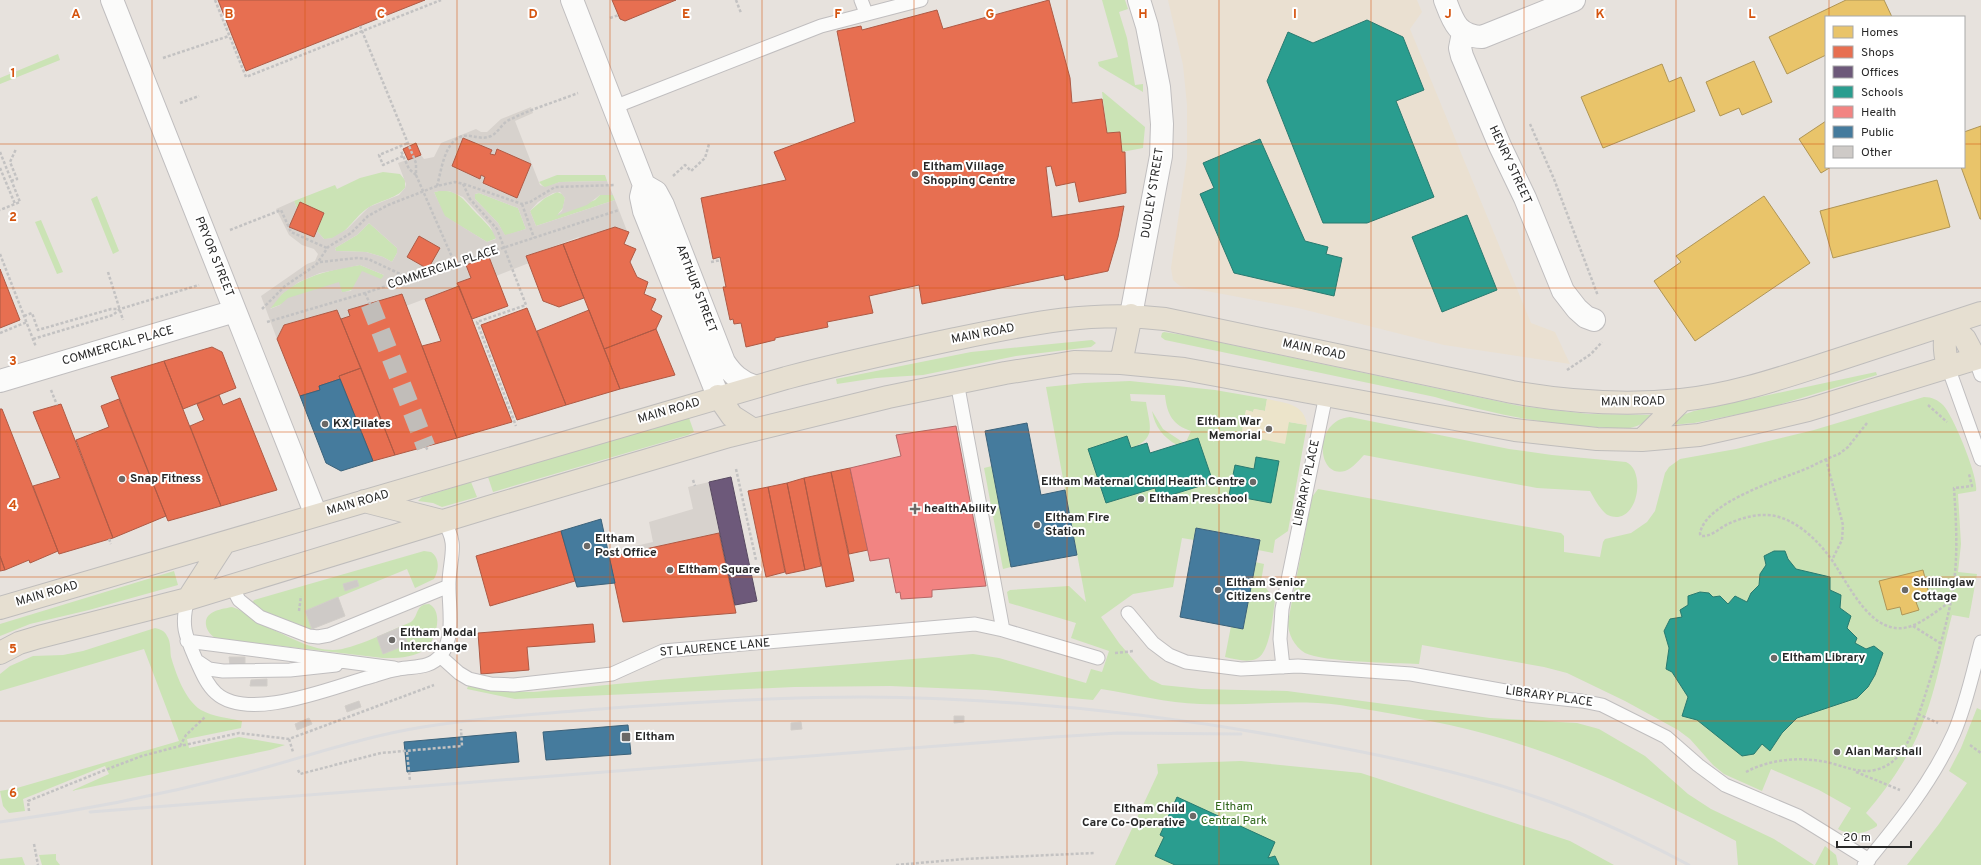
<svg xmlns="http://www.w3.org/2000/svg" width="1981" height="865" font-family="Overpass,sans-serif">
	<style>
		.education { fill: #eae0d1 }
		.green { fill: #cbe3b5; fill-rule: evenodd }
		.sand { fill: #ece4ca }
		.plaza { fill: #d7d2cd; fill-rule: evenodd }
		.homes { fill: #e9c46a; stroke: #af9556 }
		.shops { fill: #e76f51; stroke: #ae5a45 }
		.offices { fill: #6d597a; stroke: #584a61 }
		.schools { fill: #2a9d8f; stroke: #297a70 }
		.health { fill: #f28482; stroke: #b56867 }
		.public { fill: #457b9d; stroke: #3c627a }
		.building { fill: #cecac7; stroke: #d2cec9 }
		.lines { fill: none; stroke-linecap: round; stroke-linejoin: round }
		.pedestrian-tunnel { stroke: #c1bdb9; stroke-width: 19; stroke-dasharray: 19 10; stroke-linecap: butt }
		.service-casing { stroke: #c0bebf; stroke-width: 15 }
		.minor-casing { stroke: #c0bebf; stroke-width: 24 }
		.tertiary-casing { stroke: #c0bebf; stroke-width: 24 }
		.primary-casing { stroke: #bfbdbc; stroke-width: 24 }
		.path { stroke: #c3c2c2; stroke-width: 2.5; stroke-dasharray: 3 2; stroke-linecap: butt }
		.service { stroke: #fbfbfa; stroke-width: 13 }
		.minor { stroke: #fbfbfa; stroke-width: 22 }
		.tertiary { stroke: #fbfbfa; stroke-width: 22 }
		.primary { stroke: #e6dfd1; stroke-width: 22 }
		.rail { stroke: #dcdcde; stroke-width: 3 }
		.grid { fill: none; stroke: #d5540f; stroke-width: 1; stroke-opacity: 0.55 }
		.poi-dot { fill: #6b6967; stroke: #fff; stroke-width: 1.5 }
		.labels { text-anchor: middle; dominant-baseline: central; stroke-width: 4; stroke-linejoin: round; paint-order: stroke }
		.street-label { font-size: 12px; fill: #282828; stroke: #fff }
		.poi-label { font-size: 12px; font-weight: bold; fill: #282828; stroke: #fff; text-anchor: start }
		.park-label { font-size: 12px; fill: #2d6518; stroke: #fff }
		.grid-label { font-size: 13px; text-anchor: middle; font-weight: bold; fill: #d5540f; stroke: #fff; stroke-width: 4; stroke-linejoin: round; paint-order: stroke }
	</style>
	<rect width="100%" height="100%" fill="#e7e2dd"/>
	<path class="education" d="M1168,0H1417L1422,12L1410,29L1531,323L1555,332L1570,364L1444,345L1298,308L1180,286L1173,280L1171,268L1187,158V105L1183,65Z"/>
	<path class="green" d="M1102,0H1125L1128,9L1119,12L1127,38L1135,85L1143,84V92L1099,66L1098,62L1118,57Z
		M58,54L60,60L0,84V78Z
		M1102,92H1103L1145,127L1143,148L1122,152L1120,132L1107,133Z
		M383,172L400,174L405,180V188C395,200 378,200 365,210C352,220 343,240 324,239L317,231L324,213L300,203L297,209L294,201L335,185L337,189L360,178Z
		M557,175H605L607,181L560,182L545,188L539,182Z
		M439,191C460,189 466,204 479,216C486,223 492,229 497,238L487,242L444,216L434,192Z
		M557,192L562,194L565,198L563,208L558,214L595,200L600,195H613L615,200L536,226L530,211L545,198Z
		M479,193L518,208L526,229L505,236L498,223L475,199V194Z
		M97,196L119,251L113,254L91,199Z
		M41,220L63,272L57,274L35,222Z
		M369,223L397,248V253L392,262L383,257L366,252L336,251L335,248L357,235Z
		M360,265L384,275L382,280L342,293L338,283L269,309C288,279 327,270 360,265Z
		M1164,332L1190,336L1520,406L1589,414L1654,415C1647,421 1640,426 1630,428C1620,430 1607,428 1597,427C1542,424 1487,413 1435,397L1165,340L1161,337L1162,333Z
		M1092,340L1096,343L1091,347L1016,356L923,375L876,378L837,384L836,379L971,352Z
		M1876,372L1877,375L1765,409L1694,423L1670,425L1671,419L1694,411Z
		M1130,381L1215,390L1267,399L1265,411L1254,409L1253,412L1246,410L1242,435L1289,422L1307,425L1288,531L1275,540L1273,553L1258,550L1259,539L1196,528L1194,540L1182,538L1173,587L1133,594L1101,617L1119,643L1150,679L1162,685L1201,689L1287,691L1490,718L1577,723L1599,729L1645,756L1688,794L1711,809L1774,839L1814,865H1738L1736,841C1656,799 1574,758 1486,734C1438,721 1388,713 1340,705C1293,699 1246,706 1200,704C1167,703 1133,694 1101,689L1093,700L986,690L890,686L794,687L515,699L467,689L468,686L498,691L534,692L658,680L973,654L999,658L1086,683L1091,669L1102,672L1109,651L1071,638L1076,623L1009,603L1007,592L1010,590L1069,586L1086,602L1046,387L1084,383ZM1130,394L1165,395C1167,415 1173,425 1191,431L1186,442L1198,438L1212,482L1158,499L1155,488L1106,503L1089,449L1127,436L1131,448C1158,439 1149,424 1146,402L1131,401Z
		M1924,397C1932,397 1938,400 1943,405C1953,415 1979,478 1976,491L1958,494L1961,544L1958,572L1977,574L1969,618L1952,615C1941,657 1934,703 1914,743C1901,768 1884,792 1866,813L1877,824V826C1865,834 1851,836 1838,829L1851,808L1819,790L1771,769L1762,791L1724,774L1713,765L1690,739L1678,730L1625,701L1567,673L1544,667L1422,645L1419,664C1395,663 1323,662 1305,653C1294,646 1288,634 1288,622L1312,497L1318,489L1561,533L1564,536V552L1600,557L1603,542L1605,539L1631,533L1647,522L1655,511L1665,473L1669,467L1680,459L1736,449L1814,430Z
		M1152,411L1163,429L1184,443L1177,445C1163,437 1155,427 1152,411Z
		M1350,417L1509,449L1552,455L1626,462C1644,469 1640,514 1618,517C1613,517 1607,516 1604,512C1598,506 1594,498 1590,491L1537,488L1364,455C1359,460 1353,468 1345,471C1316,479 1313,420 1350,417Z
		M689,418L694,432L688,435L493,492L488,477Z
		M992,466L1011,567L1003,569L984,468Z
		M471,482L477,497L442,507L433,503L418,501L422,497Z
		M424,551L431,552C440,558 439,570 434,579L415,588L407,569L305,611L312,629L310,630L260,611L252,603L254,600Z
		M1255,562L1264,564L1260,587L1266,588L1275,600C1273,614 1270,655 1256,659C1247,663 1235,659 1225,657L1231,626L1243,629Z
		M174,571L178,585L89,610L30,624L0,636V624Z
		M429,604C445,612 435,644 423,651C411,658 396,658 383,658L215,638C211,635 207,631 206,625C204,611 222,609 232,607C243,610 258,622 269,628C288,636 311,650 333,650C353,650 391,630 411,622C419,616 415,604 429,604Z
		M155,628C160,629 165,631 167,636C171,642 170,650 171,657C176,674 185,700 201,710C213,717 229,718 242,721L241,728L187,739L189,748L239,737L285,745L270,750L71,791L109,774L105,766L23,799L25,811L9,813L3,806L0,791L17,788L179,741L144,649L0,691V674L10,666L33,656L63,655L83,651Z
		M1977,708L1981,710V865H1907L1939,824L1967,783L1949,771L1961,748Z
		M1241,761L1361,773L1570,841L1614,865H1115L1158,773L1157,764Z
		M1825,846L1836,855L1838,865H1815Z
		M56,854V860L60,865H42L39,855Z
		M22,857L25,865H0V859Z"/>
	<path class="sand" d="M1267,399C1285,403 1304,403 1307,425L1289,422L1285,444L1241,435L1246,410L1253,412L1254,409L1265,411Z"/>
	<path class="plaza" d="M531,107L533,113L515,121L540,185L545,187L560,182L607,181L613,195H600L587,205L556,216L562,211L565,198L560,192L553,193L538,202L530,211L536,226L615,200L627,231L615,227L598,234L597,232L580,239L579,237L527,256L529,263L496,276L471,278L457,283L459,286L406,306L401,295L348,310L350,316L341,319L337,310L284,325L277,339L261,296L307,264L315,261L318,254L314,249L302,245L289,235L276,209L294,201L297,209L289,227L314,237L317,231L324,239L332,238L347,229L369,207L399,195L405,188L406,184L398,163L421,155L424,159L434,157L441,143L476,129L481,132H487L501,119ZM463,138L492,150L490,154L495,155L498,149L531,164L517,198L483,184L485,177L481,175L480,178L452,166ZM439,191H449L463,197L490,226L496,239L487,242L445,216L434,192ZM479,193L518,208L526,229L505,235L498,223L475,199V194ZM369,223L397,248V253L392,262L383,257L366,252L336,251L335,248L357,235ZM419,236L440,248L428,269L407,257ZM360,265L384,275L381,279L362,271L351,291L342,292L339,282L288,298L280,305L270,309L282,294L299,282L320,273Z
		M709,482L719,533L609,557L608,552L653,542L649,522L693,509L688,487Z"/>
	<path class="homes" d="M1846,0H1884L1892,17H1826V55L1787,74L1769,37Z
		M1754,61L1772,102L1742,115L1739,108L1720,116L1706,82Z
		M1662,64L1669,82L1681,77L1695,111L1603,148L1581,97Z
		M1826,121V167H1831L1821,173L1799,139Z
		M1981,126V219H1980L1961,167H1964V132Z
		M1937,180L1950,227L1833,258L1820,211Z
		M1764,196L1810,263L1695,341L1654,281L1681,262L1676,256Z
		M1923,570L1930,598L1916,602L1919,610L1902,615L1900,607L1887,610L1879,581Z"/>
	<path class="shops" d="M218,0H425L246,71Z
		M612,0H676L625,21L620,19Z
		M1049,0L1070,78L1072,103L1102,99L1107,133L1120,132L1122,152H1125L1126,193L1079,202L1075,182L1056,186L1051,166L1046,167L1052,217L1124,206L1118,237L1108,271L1065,280L1064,275L922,304L919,285L869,296L873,313L827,322L828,327L775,338V340L746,347L741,323L734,324L733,319L730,320L723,287H726L720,257L713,259L701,198L786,180L774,152L855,122L837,31L861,26L862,30L937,10L943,29Z
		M463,138L492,150L490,154L495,155L497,149L531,164L517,198L483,183L485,177L481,175L480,179L452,166Z
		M416,143L421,155L408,160L403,149Z
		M300,202L324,213L314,237L289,227Z
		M615,227L629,232L624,244L636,249L630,262L637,277L648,282L644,294L656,299L651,310L662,316L656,329L604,349L563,244Z
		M419,236L440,248L428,269L407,257Z
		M563,244L584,298L559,307L543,301L526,256Z
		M489,257L508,306L472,319L457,283L471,278L466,265Z
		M0,269L20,320L0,328Z
		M459,286L512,422L457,438L422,346L441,341L425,299Z
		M402,294L457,438L395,455L341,319L350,316L348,310Z
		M527,308L566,405L517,420L481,325Z
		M337,310L361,368L339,376L340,379L319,386L320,390L300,396L277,339L284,325Z
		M589,310L620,389L566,405L537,331Z
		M656,329L675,375L620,389L604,349Z
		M212,347L222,352L236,388L183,409L164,361Z
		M164,361L221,506L168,521L111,377Z
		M361,368L395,455L373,461L339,376Z
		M219,395L223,405L240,398L277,490L221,506L190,426L204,420L197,404Z
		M119,399L166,516L113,538L76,440L109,427L101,406Z
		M61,404L113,538L59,554L33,486L60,478L33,412Z
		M0,409H2L58,551L30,563L29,560L5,570L0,556Z
		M850,468L868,550L849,554L831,472Z
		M831,472L854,581L826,587L804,478Z
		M804,478L821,566L805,570L787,483Z
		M787,483L805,570L786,574L768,487Z
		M768,487L785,572L766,577L748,491Z
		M561,531L575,581L490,606L476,556Z
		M719,533L736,613L623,622L609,557Z
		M0,556L5,570L0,571Z
		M593,624L595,642L527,647L529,670L481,674L478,633Z"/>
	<path class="offices" d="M731,477L757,601L735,605L709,482Z"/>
	<path class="schools" d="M1367,20L1403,37L1424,90L1396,101L1434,197L1367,223H1323L1267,81L1288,32L1313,43Z
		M1260,139L1305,241L1328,247L1326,254L1342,258L1334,296L1234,273L1200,194L1214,188L1203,163Z
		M1467,215L1497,290L1442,312L1412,237Z
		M1127,436L1131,448L1147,443L1150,453L1198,438L1213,482L1158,499L1155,488L1106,503L1088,449Z
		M1256,457L1279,461L1271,503L1229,495L1235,465L1254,469Z
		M1774,551H1785L1788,559L1796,569L1830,577V590L1841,595L1840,608L1851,616L1847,628L1857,638L1855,643L1866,649L1874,646L1883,653L1875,675L1868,687L1857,698L1797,718L1782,733L1770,751L1762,744L1754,754L1742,756L1697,720L1682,716L1688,697L1672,672L1666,669L1669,648L1664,631L1670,619L1682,617L1680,610L1688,605V596L1700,592L1709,593L1713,597L1720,596L1728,604L1735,596L1747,602L1751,593L1759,585L1760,574L1766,565L1764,556Z
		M1177,797L1275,842L1268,858L1275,856L1279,865H1175L1155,856L1164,837L1160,835Z"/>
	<path class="health" d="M956,426L986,586L932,590V597L901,599L900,592L896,593L889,558L870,561L850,468L901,456L896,435Z"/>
	<path class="public" d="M340,379L373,461L341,471L326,463L300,396L320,390L319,386Z
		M1027,423L1041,495L1065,490L1077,555L1011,567L985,431Z
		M601,519L615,583L577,587L561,531Z
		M1196,528L1260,540L1243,629L1180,617Z
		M628,725L631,754L546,760L543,732Z
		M516,732L519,762L407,772L404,742Z"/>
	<path class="building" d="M357,580L359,586L345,591L343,584Z
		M338,597L345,616L312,629L305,611Z
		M401,627L408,644L383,654L377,637Z
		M229,657H245V664L230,665Z
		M267,679V686H250L251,680Z
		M359,701L361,707L347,712L345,706Z
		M954,716H964V722L954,723Z
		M309,718L312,724L297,730L295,724Z
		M801,722L802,729L791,730V723Z"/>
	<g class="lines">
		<path class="pedestrian-tunnel" d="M370,304L426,447"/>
		<defs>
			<path id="service" d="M861,0L866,13
				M614,107L821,26L921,0
				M1975,358L1981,375
				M1948,367L1981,459
				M957,382L1003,630
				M231,585L239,600L260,617L309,636L318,637L329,635L449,586
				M188,599C180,626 186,637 197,662C202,673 207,685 216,693C249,723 335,686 373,676C382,673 390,670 399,669C414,666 430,669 441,655C456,635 448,605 449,582C450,557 459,543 443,521
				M1128,613L1153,643L1169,655L1186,662L1241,669L1298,666L1411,674L1528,695L1582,701L1602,705L1666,737L1698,765L1725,785L1798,816L1869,860
				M187,641L394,668
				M440,656L459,673L469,679L491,684L514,685L612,674L663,651L975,624L1003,630L1098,658
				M197,661L209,669L223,671L290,670L336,665
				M1283,667L1280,639L1282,609L1326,395
				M1864,865C1898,824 1932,782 1954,733C1966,705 1973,672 1981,642"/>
			<path id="minor" d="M112,0L316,515
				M1445,0C1453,21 1457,36 1482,37L1574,0
				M1463,33L1460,48L1462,56L1500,146L1525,198L1563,291L1577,309L1586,317L1594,320
				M1131,315L1161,156L1162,124L1159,87L1147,26L1139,0
				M0,381L235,311"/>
			<path id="tertiary" d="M572,0L644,185L656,192L663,205L724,362C732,374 740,382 754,386
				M644,185L641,197L644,211L718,396"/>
			<path id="primary" d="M1949,324L1965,339L1975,358
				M1121,363L1131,315
				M1948,367C1944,351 1943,338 1949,324
				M718,396L732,416L754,430
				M1642,440L1682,400
				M364,501L442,521
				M188,599L224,543
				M0,608L786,378C842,363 898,351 955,339C1027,324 1092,310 1165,319L1512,392C1569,402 1624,406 1681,400C1733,395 1784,377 1834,361C1883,345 1932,329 1981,313
				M0,653L19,643L39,637L188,599L489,507L729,436L888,397L1005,373L1056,365L1074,362L1121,363L1184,369L1515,430L1597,439L1642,440L1699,435L1766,420L1808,410L1981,357"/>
		</defs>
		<use href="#service" class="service-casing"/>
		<use href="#minor" class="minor-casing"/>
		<use href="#tertiary" class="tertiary-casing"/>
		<use href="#primary" class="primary-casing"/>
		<path class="path" d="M215,0L246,77L441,0
			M736,0L741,13
			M610,18L619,15
			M360,26L416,163V175L409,169L401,151
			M163,58L229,36
			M180,103L199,96
			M1530,124L1554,179L1598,296
			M0,152L20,202L0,210
			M403,156L383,165L379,155L408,143
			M0,168L15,204
			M416,175L455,264
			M673,176L685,165L691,171L705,158L709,144
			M11,181L17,179L10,162L16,149
			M463,184L470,199L497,229L526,305L477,322L516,426
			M437,186C441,172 443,152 454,141C466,129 478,142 491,136C499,132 502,123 509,120C531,109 555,102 578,93
			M522,204L534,238
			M230,230L281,210L291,232L327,248
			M0,254L36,347
			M320,262L357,258L368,259L409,278
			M711,262L721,260
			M108,272L123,320
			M365,293L370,304
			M262,309L285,286L316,265L328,247L351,233L368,216L388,205L437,186L455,182L464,184L522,204L530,202L555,187L615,185
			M24,316L32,313L38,330L111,309H120
			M267,322L365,293L619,210
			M0,333L27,322
			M33,339L113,315L120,309L199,285
			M1567,370L1591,354L1602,342
			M51,390L57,405
			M1928,405L1947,422
			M1867,423L1848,447L1839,454C1828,458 1818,463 1808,468C1782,479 1704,502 1700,534L1701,536C1712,537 1719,528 1728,524C1743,517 1763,512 1779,517C1799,523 1817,540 1829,556C1848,581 1872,643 1914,625C1926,620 1938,610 1950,602
			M426,447L428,451
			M1826,459L1843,525L1842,540L1832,560
			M736,469L756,560
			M693,480L695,486
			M109,539L111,544
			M299,611L301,596
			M1913,626L1940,643
			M1115,653L1134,651
			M1918,714L1938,723
			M289,739L293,752
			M1970,745L1981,753
			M180,746L186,735L205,717
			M407,752L410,781
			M298,770L300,774L381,753L462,746L461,729
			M1746,772C1772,758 1806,756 1834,764C1848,768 1860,773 1875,770C1889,767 1898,758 1905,747C1913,734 1917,718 1922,705C1934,667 1949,621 1954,582C1958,551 1956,519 1954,488L1972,486L1969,474
			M1856,772L1900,790
			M29,811L28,801L105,770L142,756L180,746L239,733L289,739L434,685
			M34,844L38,865
			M896,865L964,859L1094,853"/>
		<use href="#service" class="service"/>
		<use href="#minor" class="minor"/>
		<use href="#tertiary" class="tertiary"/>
		<use href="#primary" class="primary"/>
		<path class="rail" d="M90,812L1054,737L1118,733L1241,734
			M0,822C80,811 160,795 238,775C300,759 360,737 423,727C485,717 549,713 612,708C696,702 780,697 863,697C1013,698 1164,714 1311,742C1385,756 1459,771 1530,795C1585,813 1638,838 1689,865"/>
	</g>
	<path class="grid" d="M152,0V865M305,0V865M457,0V865M610,0V865M762,0V865M914,0V865M1067,0V865M1219,0V865M1371,0V865M1524,0V865M1676,0V865M1829,0V17M0,144H1826M1964,144H1981M1829,167V865M0,288H1981M0,432H1981M0,577H1981M0,721H1981"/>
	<g class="poi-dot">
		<circle cx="915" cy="174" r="4"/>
		<circle cx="325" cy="424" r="4"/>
		<circle cx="1269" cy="429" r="4"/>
		<circle cx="122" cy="479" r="4"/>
		<circle cx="1253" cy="482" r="4"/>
		<circle cx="1141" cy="499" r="4"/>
		<path d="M913 503h4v4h4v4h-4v4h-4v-4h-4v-4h4z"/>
		<circle cx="1037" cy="525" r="4"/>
		<circle cx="587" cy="546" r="4"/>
		<circle cx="670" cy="570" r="4"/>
		<circle cx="1218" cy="590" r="4"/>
		<circle cx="1905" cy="590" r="4"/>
		<circle cx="392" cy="640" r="4"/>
		<circle cx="1774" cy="658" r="4"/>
		<rect x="621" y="732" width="10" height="10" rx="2"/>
		<circle cx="1837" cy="752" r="4"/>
		<circle cx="1193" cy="816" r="4"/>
	</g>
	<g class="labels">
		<g class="street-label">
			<text transform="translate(1510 165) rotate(65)">HENRY STREET</text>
			<text transform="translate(1153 193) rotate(-81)">DUDLEY STREET</text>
			<text transform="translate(214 257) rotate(68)">PRYOR STREET</text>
			<text transform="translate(443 268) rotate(-18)">COMMERCIAL PLACE</text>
			<text transform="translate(696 289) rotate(69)">ARTHUR STREET</text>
			<text transform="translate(983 334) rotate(-11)">MAIN ROAD</text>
			<text transform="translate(118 346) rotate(-16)">COMMERCIAL PLACE</text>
			<text transform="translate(1314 350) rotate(12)">MAIN ROAD</text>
			<text transform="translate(1633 402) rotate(-1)">MAIN ROAD</text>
			<text transform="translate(669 411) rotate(-16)">MAIN ROAD</text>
			<text transform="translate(1307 483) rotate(-78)">LIBRARY PLACE</text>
			<text transform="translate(358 503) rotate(-16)">MAIN ROAD</text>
			<text transform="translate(47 594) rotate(-16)">MAIN ROAD</text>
			<text transform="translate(715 648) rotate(-5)">ST LAURENCE LANE</text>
			<text transform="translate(1549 697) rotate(8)">LIBRARY PLACE</text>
		</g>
		<g class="poi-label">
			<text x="923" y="167">Eltham Village<tspan x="923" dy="14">Shopping Centre</tspan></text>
			<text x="1261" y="422" text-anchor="end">Eltham War<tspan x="1261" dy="14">Memorial</tspan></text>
			<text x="333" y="424">KX Pilates</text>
			<text x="130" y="479">Snap Fitness</text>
			<text x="1245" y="482" text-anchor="end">Eltham Maternal Child Health Centre</text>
			<text x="1149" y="499">Eltham Preschool</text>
			<text x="924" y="509">healthAbility</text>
			<text x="1045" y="518">Eltham Fire<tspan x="1045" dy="14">Station</tspan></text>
			<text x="595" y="539">Eltham<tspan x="595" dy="14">Post Office</tspan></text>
			<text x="678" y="570">Eltham Square</text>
			<text x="1226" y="583">Eltham Senior<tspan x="1226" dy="14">Citizens Centre</tspan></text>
			<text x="1913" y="583">Shillinglaw<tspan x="1913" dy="14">Cottage</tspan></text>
			<text x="400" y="633">Eltham Modal<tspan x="400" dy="14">Interchange</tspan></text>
			<text x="1782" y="658">Eltham Library</text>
			<text x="635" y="737">Eltham</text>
			<text x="1845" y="752">Alan Marshall</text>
			<text x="1185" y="809" text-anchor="end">Eltham Child<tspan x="1185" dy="14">Care Co-Operative</tspan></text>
		</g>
		<g class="park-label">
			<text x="1234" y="807">Eltham<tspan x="1234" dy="14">Central Park</tspan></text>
		</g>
	</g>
	<g class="grid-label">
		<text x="76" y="18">A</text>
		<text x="229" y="18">B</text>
		<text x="381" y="18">C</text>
		<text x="533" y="18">D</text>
		<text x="686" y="18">E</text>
		<text x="838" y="18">F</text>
		<text x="990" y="18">G</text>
		<text x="1143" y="18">H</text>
		<text x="1295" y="18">I</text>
		<text x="1448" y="18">J</text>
		<text x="1600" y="18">K</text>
		<text x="1752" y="18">L</text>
		<text x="13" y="77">1</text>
		<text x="13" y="221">2</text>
		<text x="13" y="365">3</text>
		<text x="13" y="509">4</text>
		<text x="13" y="653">5</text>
		<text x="13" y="797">6</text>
	</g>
	<rect x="1825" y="16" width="140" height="152" fill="#ffffff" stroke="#a9a9a9"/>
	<rect x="1833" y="26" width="20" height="12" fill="#e9c46a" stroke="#a9a9a9"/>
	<text x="1861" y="36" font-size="12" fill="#282828">Homes</text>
	<rect x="1833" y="46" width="20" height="12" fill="#e76f51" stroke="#a9a9a9"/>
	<text x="1861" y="56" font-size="12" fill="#282828">Shops</text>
	<rect x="1833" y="66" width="20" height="12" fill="#6d597a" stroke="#a9a9a9"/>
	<text x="1861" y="76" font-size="12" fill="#282828">Offices</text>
	<rect x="1833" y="86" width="20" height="12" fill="#2a9d8f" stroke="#a9a9a9"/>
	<text x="1861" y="96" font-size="12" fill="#282828">Schools</text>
	<rect x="1833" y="106" width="20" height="12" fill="#f28482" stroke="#a9a9a9"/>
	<text x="1861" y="116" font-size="12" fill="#282828">Health</text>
	<rect x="1833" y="126" width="20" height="12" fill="#457b9d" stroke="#a9a9a9"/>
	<text x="1861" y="136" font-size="12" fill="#282828">Public</text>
	<rect x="1833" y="146" width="20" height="12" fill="#cecac7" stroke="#a9a9a9"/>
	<text x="1861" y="156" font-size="12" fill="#282828">Other</text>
	<path d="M1837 841v6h74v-6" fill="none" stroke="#282828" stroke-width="2"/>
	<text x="1843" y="841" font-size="12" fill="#282828" stroke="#ffffff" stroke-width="3" paint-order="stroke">20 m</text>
</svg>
